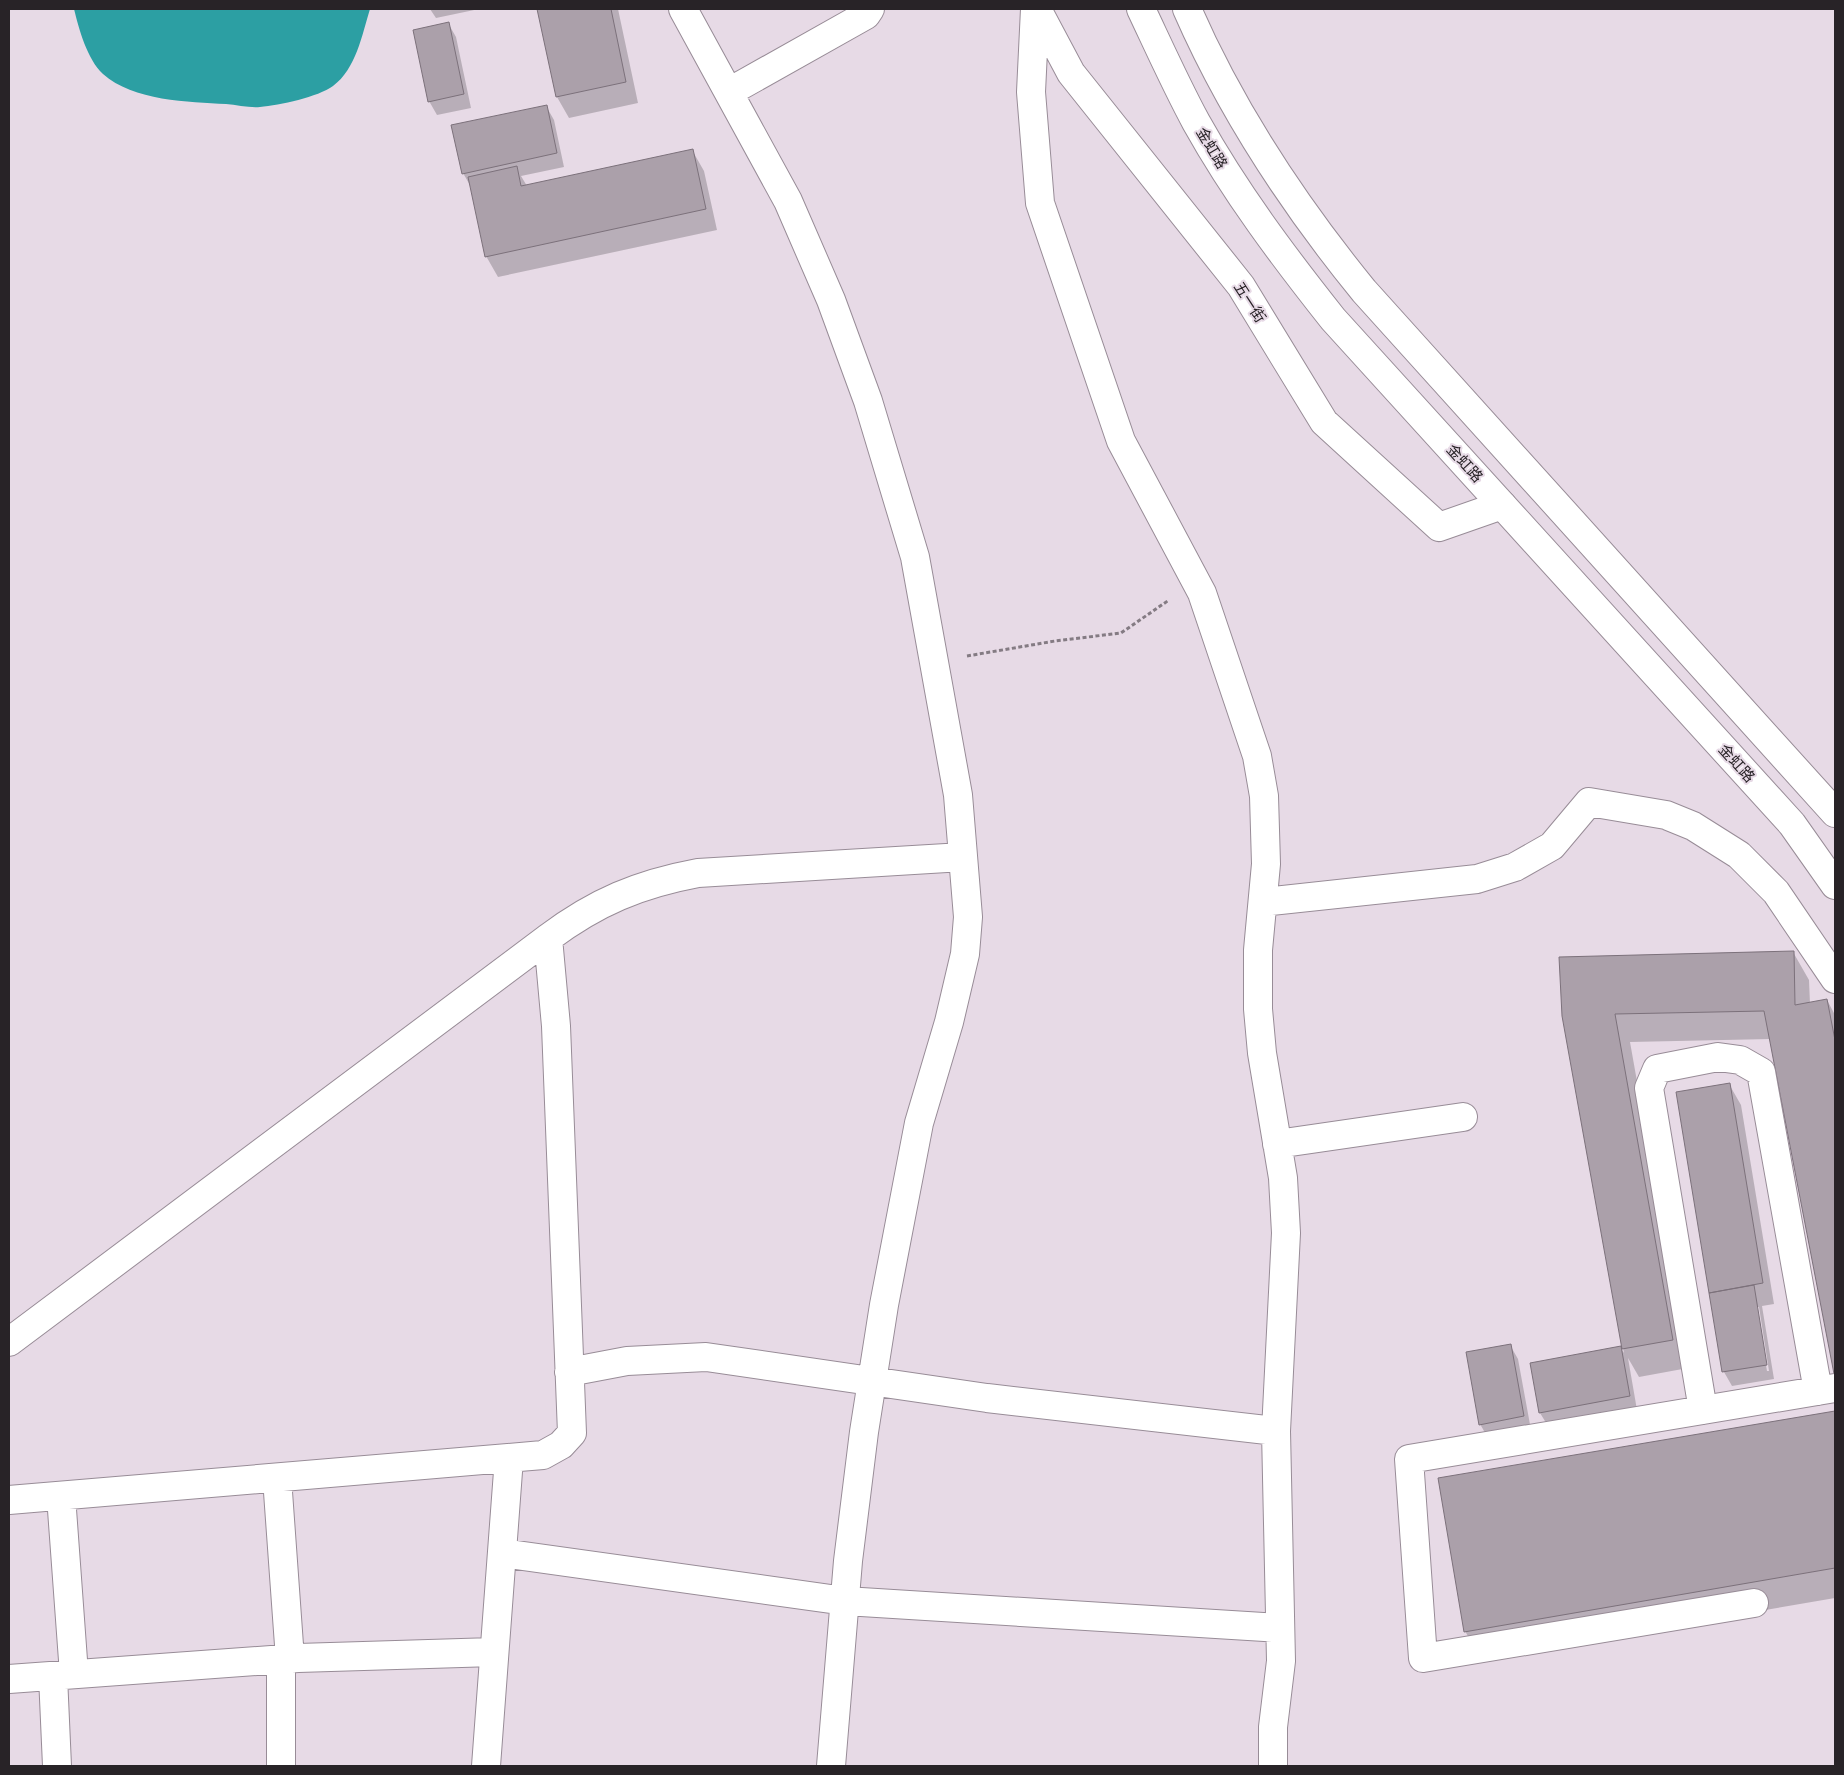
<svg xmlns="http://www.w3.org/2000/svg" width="1844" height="1775" font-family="Quicksand,'Noto Sans SC',sans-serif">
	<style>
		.water { fill: #2c9fa3 }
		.shadow { fill: #0003; fill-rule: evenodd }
		.building { fill: #aba0aa; stroke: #7c717b }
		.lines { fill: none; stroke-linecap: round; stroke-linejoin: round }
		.minor-casing { stroke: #988c97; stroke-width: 30 }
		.major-casing { stroke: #988c97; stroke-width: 30 }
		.path { stroke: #847b83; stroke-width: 3; stroke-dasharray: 4 2.5; stroke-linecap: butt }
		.minor { stroke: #fff; stroke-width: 28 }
		.major { stroke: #fff; stroke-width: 28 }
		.labels { text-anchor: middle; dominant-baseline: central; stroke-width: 4; stroke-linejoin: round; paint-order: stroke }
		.street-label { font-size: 15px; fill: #282327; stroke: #e7dae6 }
	</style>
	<rect width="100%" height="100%" fill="#e7dae6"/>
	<path class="water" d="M74,9H370C362,35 356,69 333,86C318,97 280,105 260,107C250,108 237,105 226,104C189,102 133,101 103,74C87,59 79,29 74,9Z"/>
	<path class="shadow" d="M430,9H479L436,18Z
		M538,9H618L638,103L569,118L557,97Z
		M448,23L456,37L471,108L437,115L429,101Z
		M546,106L554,120L564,167L521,176L527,186L692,150L704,171L717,230L498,277L486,256L471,187L463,173Z
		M1793,952L1809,980L1810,1004L1827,1000L1835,1015V1376L1771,1039L1630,1042L1688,1368L1639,1377L1628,1358L1637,1410L1548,1426L1540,1413L1620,1347L1624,1353L1563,1015Z
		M1729,1084L1741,1105L1774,1304L1762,1306L1774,1379L1732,1386L1724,1372L1677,1093ZM1756,1307H1759L1769,1371H1767Z
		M1510,1345L1518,1359L1531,1430L1488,1438L1480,1424Z
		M1835,1412V1598L1481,1659L1465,1631L1439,1479Z"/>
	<path class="building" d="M537,9H611L626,82L556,97Z
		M449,22L464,94L428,102L413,30Z
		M547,105L557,153L462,174L451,125Z
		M693,149L706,209L485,257L468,177L517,166L521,186Z
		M1794,951L1795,1005L1827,999L1835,1040V1379L1764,1011L1615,1014L1673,1340L1622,1349L1562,1016L1559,957Z
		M1730,1083L1763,1283L1709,1293L1676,1092Z
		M1754,1285L1767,1365L1722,1372L1709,1293Z
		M1511,1344L1524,1416L1479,1425L1466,1352Z
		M1621,1346L1630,1396L1539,1413L1530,1363Z
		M1835,1411V1568L1464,1632L1438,1478Z"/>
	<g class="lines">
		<defs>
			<path id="minor" d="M683,9L788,201L831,300L868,401L915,557L958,795L968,917L965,954L949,1022L919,1123L884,1305L864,1432L848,1561L831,1766
				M1035,9L1031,92L1040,203L1121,441L1202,593L1257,756L1264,796L1266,864L1258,950V1009L1262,1053L1283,1178L1286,1233L1276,1431L1281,1661L1273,1727V1766
				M1037,9L1071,73L1241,286L1324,422L1439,527L1502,505
				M729,92L866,15L870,9
				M1263,902L1477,879L1515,867L1552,846L1589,802L1666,815L1693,826L1739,855L1776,892L1835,979
				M1277,1144L1463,1117
				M9,1342L548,938C596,902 639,884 698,873L963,857
				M569,1372L627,1361L706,1357L987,1398L1276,1431
				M1703,1410L1649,1088L1657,1069L1718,1057L1740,1060L1761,1072L1818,1391
				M277,1478L290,1659
				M61,1496L74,1674
				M9,1500L543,1455L561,1445L572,1433L556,1026L548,938
				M502,1553L845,1601L1280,1628
				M1754,1603L1423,1658L1409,1459L1835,1388
				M281,1659V1766
				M53,1676L57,1766
				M9,1679L298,1658L494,1652
				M486,1766L509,1458"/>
			<path id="major" d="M1141,9C1159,47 1176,85 1196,122C1235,192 1283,256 1333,319L1792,824L1835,885
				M1187,9C1232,112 1293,204 1364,291L1835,813"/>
		</defs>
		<use href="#minor" class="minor-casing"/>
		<use href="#major" class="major-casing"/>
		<path class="path" d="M967,656L1055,641L1121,633L1169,600"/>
		<use href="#minor" class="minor"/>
		<use href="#major" class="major"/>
	</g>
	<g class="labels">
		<g class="street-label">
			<text transform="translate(1212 148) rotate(59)">金虹路</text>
			<text transform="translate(1250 302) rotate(57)">五一街</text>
			<text transform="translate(1465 463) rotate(48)">金虹路</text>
			<text transform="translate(1737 763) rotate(48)">金虹路</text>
		</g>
	</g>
	<rect width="1844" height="1775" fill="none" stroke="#282327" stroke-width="20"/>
</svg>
